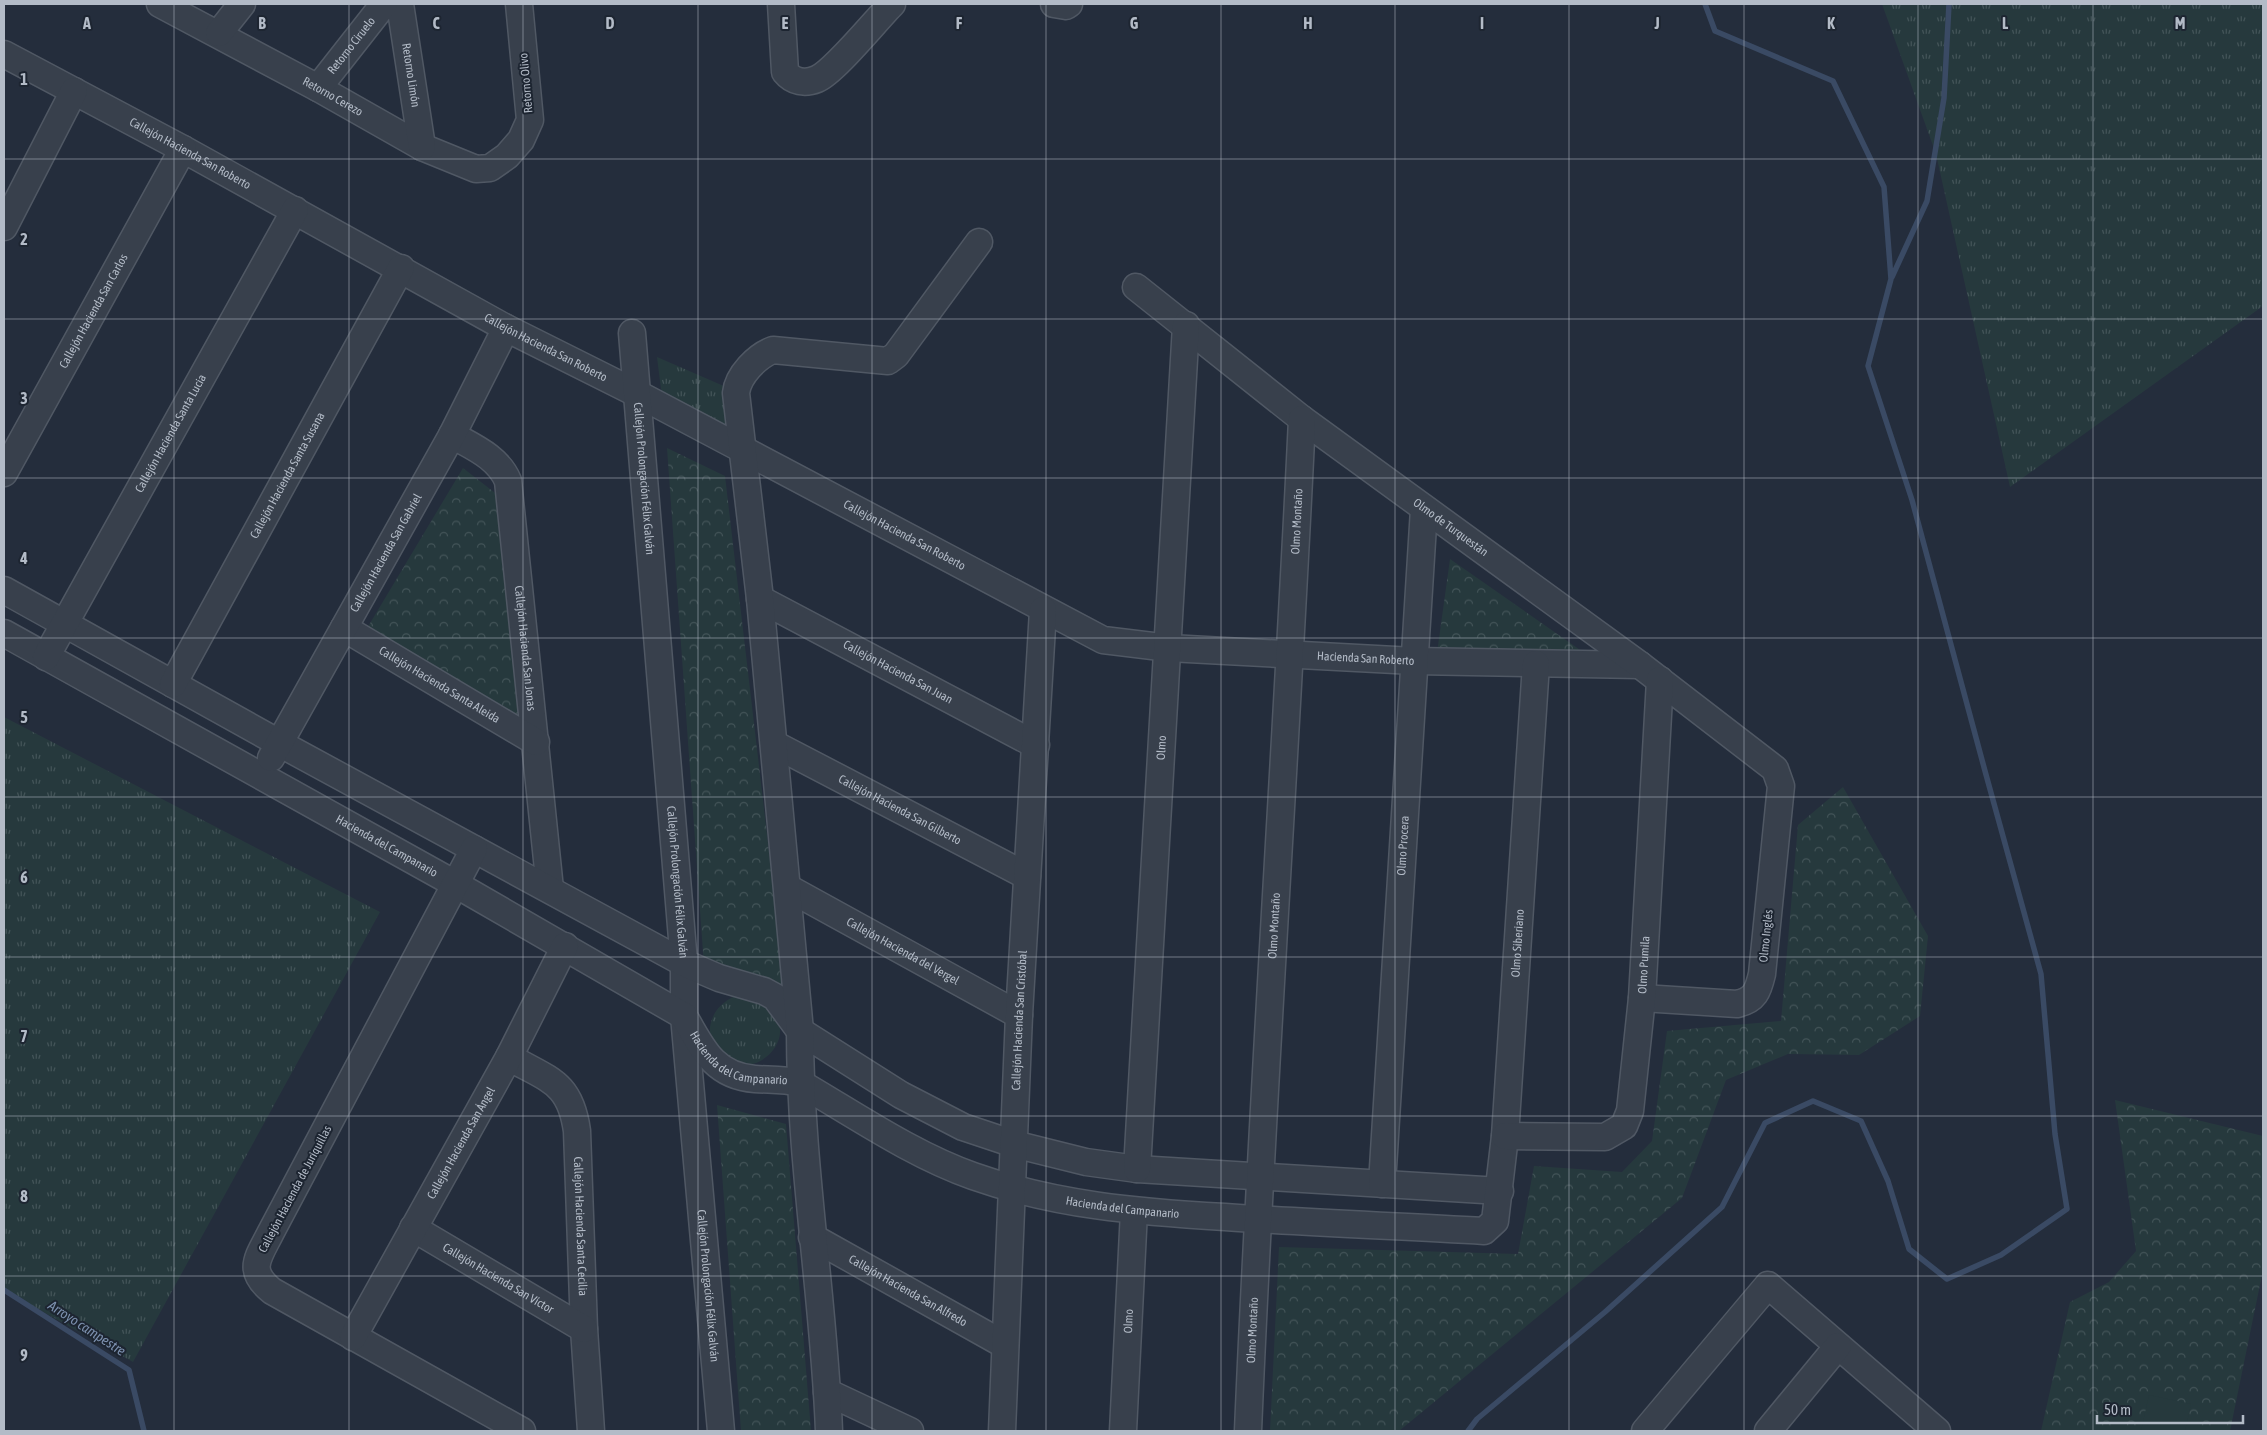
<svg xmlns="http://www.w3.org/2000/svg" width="2267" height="1435" font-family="'Asap Condensed',sans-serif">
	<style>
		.grass { fill: url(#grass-tufts) }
		.forest { fill: url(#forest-crowns) }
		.garden { fill: #26393d }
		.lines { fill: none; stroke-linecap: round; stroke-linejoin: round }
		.stream { stroke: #3a4a64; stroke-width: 5.5 }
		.minor-casing { stroke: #505864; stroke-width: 29 }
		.minor { stroke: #38404c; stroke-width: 26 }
		.grid { fill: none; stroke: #b3bbc7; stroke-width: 1; stroke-opacity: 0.55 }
		.labels { text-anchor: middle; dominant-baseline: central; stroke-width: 4; stroke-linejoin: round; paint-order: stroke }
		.street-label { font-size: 12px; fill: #b3bbc7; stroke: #1d2531 }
		.water-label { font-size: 14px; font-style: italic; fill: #7c90ae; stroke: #1d2531 }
		.grid-label { font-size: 16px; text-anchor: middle; font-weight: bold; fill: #b3bbc7; stroke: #1d2531; stroke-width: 4; stroke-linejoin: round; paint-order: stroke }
	</style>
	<defs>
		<pattern id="grass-tufts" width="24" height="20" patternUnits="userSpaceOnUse" patternTransform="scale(1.25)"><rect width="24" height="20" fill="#26393d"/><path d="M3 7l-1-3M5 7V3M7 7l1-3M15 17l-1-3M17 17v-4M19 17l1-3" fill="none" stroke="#435458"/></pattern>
		<pattern id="forest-crowns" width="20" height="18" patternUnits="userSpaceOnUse" patternTransform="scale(1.25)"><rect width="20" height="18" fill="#26393d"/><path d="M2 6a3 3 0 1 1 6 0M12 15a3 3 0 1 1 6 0" fill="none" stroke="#435458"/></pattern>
	</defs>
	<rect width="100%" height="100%" fill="#242d3c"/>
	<path class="grass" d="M1882,4H2263V306L2010,487L1936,154Z
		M657,357L726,387L732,434L662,397Z
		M4,717L380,912L133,1362L4,1290Z
		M735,996L757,997C764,1004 777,1014 779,1023C787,1050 751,1077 727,1060C725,1058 722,1054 720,1051C714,1044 709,1037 710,1027C713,1011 721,1003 735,996Z"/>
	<path class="forest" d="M667,448L725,476L785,988L704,966Z
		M463,468L499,496L519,717L366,630Z
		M1450,559L1606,668L1437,653Z
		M1843,787L1928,936L1920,1016L1859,1055L1788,1054L1726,1080L1682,1198L1399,1431H1270L1279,1247L1518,1254L1534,1166L1622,1172L1652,1141L1667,1031L1781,1021L1798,825Z
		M2115,1100L2263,1136V1270L2230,1431H2041L2070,1302L2109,1282L2136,1251Z
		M717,1105L786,1124L811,1431H741Z"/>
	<path class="garden" d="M2149,1395L2191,1404L2185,1431H2141Z"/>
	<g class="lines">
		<path class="stream" d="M1892,277L1927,201L1944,98L1949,4
			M4,1290L129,1370L144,1431
			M1468,1431L1477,1419L1605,1312L1722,1207L1765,1123L1813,1101L1861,1121L1888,1181L1909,1249L1947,1279L2001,1255L2067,1209L2055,1134L2041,974L1985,771L1912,500L1868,366L1891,279L1884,187L1833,81L1715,31L1705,4"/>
		<defs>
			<g id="minor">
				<path id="s1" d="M160,4L318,88L422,147L476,169L490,168L507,156L521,140L530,120L519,4"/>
				<path id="s2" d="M400,4L422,147"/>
				<path d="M781,4L785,72C793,82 805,84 817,79C834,72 876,20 892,4"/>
				<path d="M1054,4L1066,6L1069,4"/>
				<path d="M219,33L242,4"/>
				<path id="s3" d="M4,54L183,149L506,328L636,393L1103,640L1169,648L1414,661L1640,665"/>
				<path id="s4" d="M318,88L384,4"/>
				<path d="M4,227L74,91"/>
				<path id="s5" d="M1136,287L1302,419L1640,665L1775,769L1781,786L1762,974C1758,991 1755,1000 1737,1004L1642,998"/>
				<path id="s6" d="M632,333L684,963V1016L721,1431"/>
				<path id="s7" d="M452,435C473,447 498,457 508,481L550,889"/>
				<path id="s8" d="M4,473L183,149"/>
				<path d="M4,590L279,743L684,963L719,978L764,991L775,997L800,1031L901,1095L963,1127L1014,1144L1086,1162L1137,1169L1500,1191"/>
				<path id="s9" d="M760,599L1036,745"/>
				<path id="s10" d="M344,628L536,742"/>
				<path id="s11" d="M4,633L457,885L684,1016C702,1048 714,1076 755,1079C771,1080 784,1079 800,1083C855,1115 913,1155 973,1176C1055,1205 1138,1212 1225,1217C1311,1223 1398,1226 1484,1231L1495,1221L1505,1136L1536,664"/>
				<path id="s12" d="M46,657L295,210"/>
				<path id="s13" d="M173,684L401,268"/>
				<path id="s14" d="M774,744L1027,876"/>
				<path id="s15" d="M271,758L452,435L506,328"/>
				<path d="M474,849L271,1232C258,1258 246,1270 272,1291L522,1431"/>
				<path id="s16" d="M788,888L1019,1015"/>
				<path id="s17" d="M509,1057C548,1080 570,1081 577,1131L584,1329L591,1431"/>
				<path id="s18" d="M1505,1136L1605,1137L1624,1126L1630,1111L1642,998L1660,680"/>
				<path id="s19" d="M1137,1169L1186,325"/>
				<path id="s20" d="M1382,1184L1424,509"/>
				<path id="s21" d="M413,1228L584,1329"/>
				<path id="s22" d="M812,1237L1005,1345"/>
				<path id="s23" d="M353,1337L509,1057L565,946"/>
				<path d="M827,1392L910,1431"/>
				<path d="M829,1431C824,1298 800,1165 800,1031L760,599L736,393C738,375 757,356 773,350L888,361L896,355L979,242"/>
				<path id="s24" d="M1002,1431L1019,1015L1043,610"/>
				<path id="s25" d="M1123,1431L1134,1211"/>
				<path id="s26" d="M1248,1431C1262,1094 1286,757 1302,419"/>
				<path d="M1645,1431L1768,1285L1937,1431"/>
				<path d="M1768,1431L1838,1346"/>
			</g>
		</defs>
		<use href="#minor" class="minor-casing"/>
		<use href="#minor" class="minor"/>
	</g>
	<path class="grid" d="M174,4V1431M349,4V1431M523,4V1431M698,4V1431M872,4V1431M1046,4V1431M1221,4V1431M1395,4V1431M1569,4V1431M1744,4V1431M1918,4V1431M2093,4V1431M4,159H2263M4,319H2263M4,478H2263M4,638H2263M4,797H2263M4,957H2263M4,1116H2263M4,1276H2263"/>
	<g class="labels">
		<g class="street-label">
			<text stroke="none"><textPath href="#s4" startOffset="54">Retorno Ciruelo</textPath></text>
			<text stroke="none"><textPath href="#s2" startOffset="72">Retorno Limón</textPath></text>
			<text transform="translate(526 83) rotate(-95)">Retorno Olivo</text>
			<text stroke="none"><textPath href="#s1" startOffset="196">Retorno Cerezo</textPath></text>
			<text stroke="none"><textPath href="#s3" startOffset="211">Callejón Hacienda San Roberto</textPath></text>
			<text stroke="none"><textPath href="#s8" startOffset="185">Callejón Hacienda San Carlos</textPath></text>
			<text stroke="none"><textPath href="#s3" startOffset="616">Callejón Hacienda San Roberto</textPath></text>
			<text stroke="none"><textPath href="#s12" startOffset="256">Callejón Hacienda Santa Lucia</textPath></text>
			<text stroke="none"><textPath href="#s13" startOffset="238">Callejón Hacienda Santa Susana</textPath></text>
			<text stroke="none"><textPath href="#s6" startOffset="146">Callejón Prolongación Félix Galván</textPath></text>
			<text stroke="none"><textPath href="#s26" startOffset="911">Olmo Montaño</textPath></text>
			<text stroke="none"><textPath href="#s5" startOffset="396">Olmo de Turquestán</textPath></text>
			<text stroke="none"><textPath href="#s3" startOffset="1021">Callejón Hacienda San Roberto</textPath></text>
			<text stroke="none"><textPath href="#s15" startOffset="235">Callejón Hacienda San Gabriel</textPath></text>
			<text stroke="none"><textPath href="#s7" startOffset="242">Callejón Hacienda San Jonas</textPath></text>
			<text stroke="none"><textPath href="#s3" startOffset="1509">Hacienda San Roberto</textPath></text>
			<text stroke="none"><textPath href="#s9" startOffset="156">Callejón Hacienda San Juan</textPath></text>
			<text stroke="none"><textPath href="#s10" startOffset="111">Callejón Hacienda Santa Aleida</textPath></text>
			<text stroke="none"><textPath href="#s19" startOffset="422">Olmo</textPath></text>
			<text stroke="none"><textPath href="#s14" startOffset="142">Callejón Hacienda San Gilberto</textPath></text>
			<text stroke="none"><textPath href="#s11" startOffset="438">Hacienda del Campanario</textPath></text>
			<text stroke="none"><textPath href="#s20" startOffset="339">Olmo Procera</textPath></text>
			<text stroke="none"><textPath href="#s6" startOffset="551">Callejón Prolongación Félix Galván</textPath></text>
			<text stroke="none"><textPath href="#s26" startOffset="506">Olmo Montaño</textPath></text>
			<text transform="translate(1766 936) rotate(-84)">Olmo Inglés</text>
			<text stroke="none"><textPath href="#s11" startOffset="1932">Olmo Siberiano</textPath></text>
			<text stroke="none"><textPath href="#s16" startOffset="131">Callejón Hacienda del Vergel</textPath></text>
			<text stroke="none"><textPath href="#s18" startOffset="285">Olmo Pumila</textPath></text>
			<text stroke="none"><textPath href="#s24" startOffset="411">Callejón Hacienda San Cristóbal</textPath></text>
			<text stroke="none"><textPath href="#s11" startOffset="856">Hacienda del Campanario</textPath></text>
			<text stroke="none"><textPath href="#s23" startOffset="222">Callejón Hacienda San Ángel</textPath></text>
			<text transform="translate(295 1189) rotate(-62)">Callejón Hacienda de Juriquillas</text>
			<text stroke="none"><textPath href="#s11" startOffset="1276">Hacienda del Campanario</textPath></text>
			<text stroke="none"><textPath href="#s17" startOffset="202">Callejón Hacienda Santa Cecilia</textPath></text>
			<text stroke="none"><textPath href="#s21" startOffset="99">Callejón Hacienda San Víctor</textPath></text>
			<text stroke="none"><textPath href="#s6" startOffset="956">Callejón Prolongación Félix Galván</textPath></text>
			<text stroke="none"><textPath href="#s22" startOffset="110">Callejón Hacienda San Alfredo</textPath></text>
			<text stroke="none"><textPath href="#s25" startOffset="110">Olmo</textPath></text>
			<text stroke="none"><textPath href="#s26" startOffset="101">Olmo Montaño</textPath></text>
		</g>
		<g class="water-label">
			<text transform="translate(87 1328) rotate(33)">Arroyo campestre</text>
		</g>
	</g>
	<g class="grid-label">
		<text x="87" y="29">A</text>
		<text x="262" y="29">B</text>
		<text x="436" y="29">C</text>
		<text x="610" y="29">D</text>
		<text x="785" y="29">E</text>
		<text x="959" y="29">F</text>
		<text x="1134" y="29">G</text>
		<text x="1308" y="29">H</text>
		<text x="1482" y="29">I</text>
		<text x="1657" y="29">J</text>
		<text x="1831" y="29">K</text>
		<text x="2005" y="29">L</text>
		<text x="2180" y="29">M</text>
		<text x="24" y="85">1</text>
		<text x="24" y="245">2</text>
		<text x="24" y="404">3</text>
		<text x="24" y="564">4</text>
		<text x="24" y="723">5</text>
		<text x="24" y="883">6</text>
		<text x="24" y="1042">7</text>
		<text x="24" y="1202">8</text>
		<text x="24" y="1361">9</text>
	</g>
	<rect width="2267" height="1435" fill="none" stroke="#b3bbc7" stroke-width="10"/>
	<path d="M2097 1415v8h146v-8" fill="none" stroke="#b3bbc7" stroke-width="2.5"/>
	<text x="2104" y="1415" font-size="15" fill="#b3bbc7" stroke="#1d2531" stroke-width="4" paint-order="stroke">50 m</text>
</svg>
